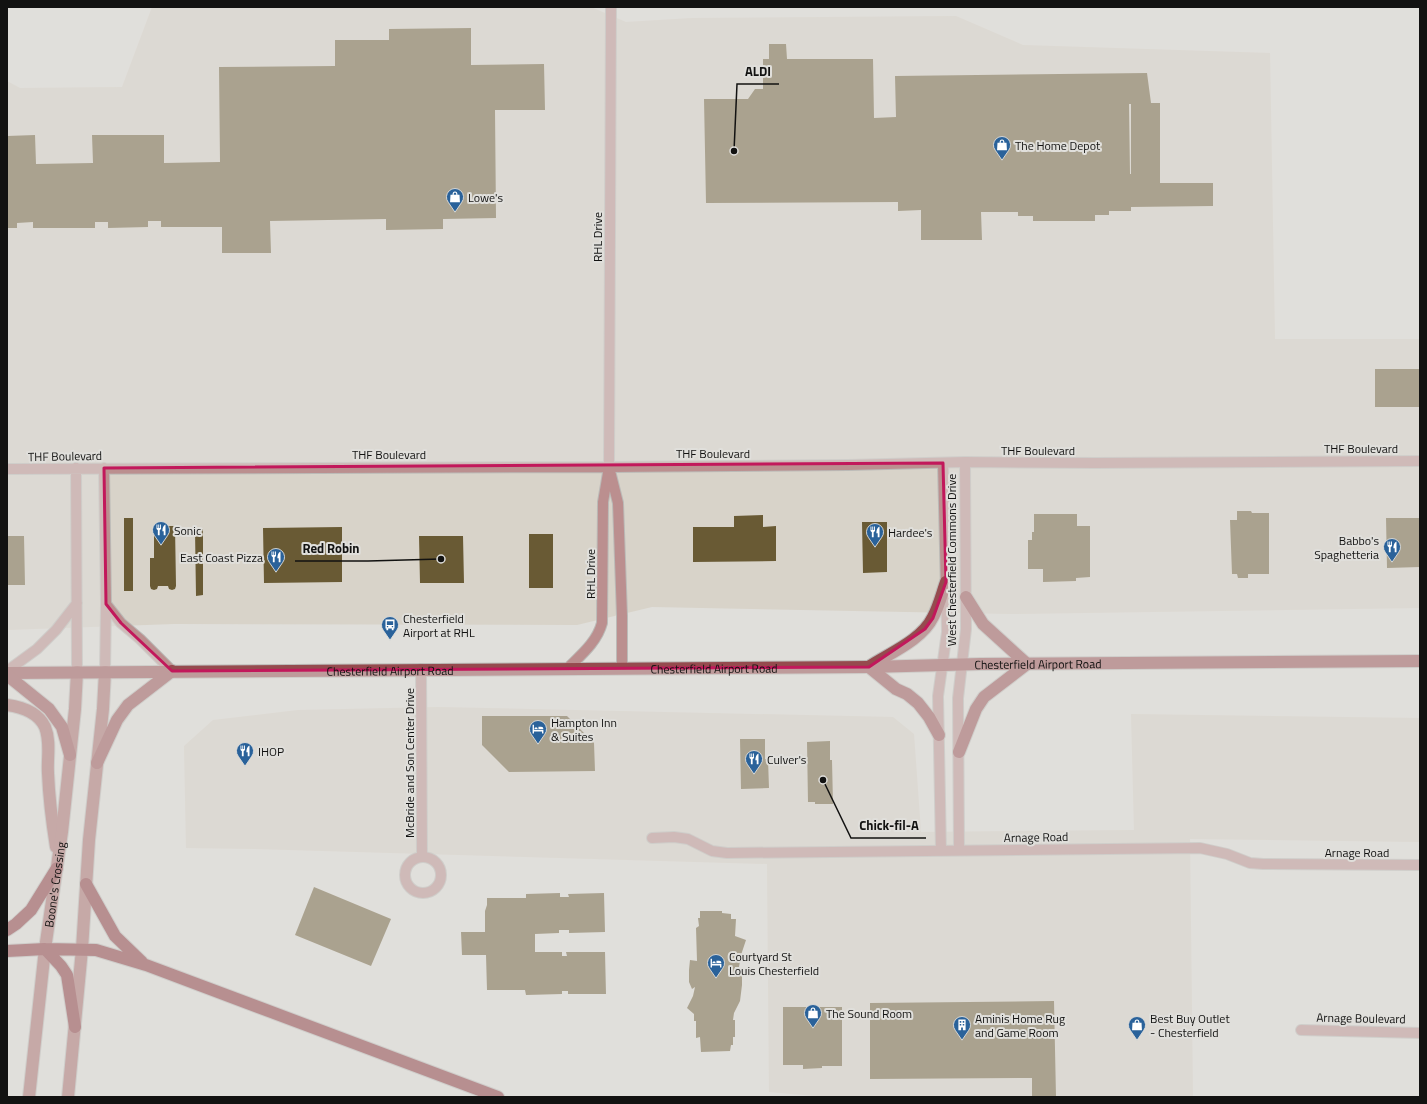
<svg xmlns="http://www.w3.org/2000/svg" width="1427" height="1104" font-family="'Titillium Web',sans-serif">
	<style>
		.built { fill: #d8d3c9 }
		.building { fill: #695a34; fill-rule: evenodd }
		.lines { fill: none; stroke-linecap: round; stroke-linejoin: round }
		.street-casing { stroke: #bbbab7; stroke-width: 12 }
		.secondary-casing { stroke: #bbbab7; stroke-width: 14 }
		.primary-casing { stroke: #bbbab7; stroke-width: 14 }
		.highway-casing { stroke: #bbbab7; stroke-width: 14 }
		.street { stroke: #bb8f8f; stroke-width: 10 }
		.secondary { stroke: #a66869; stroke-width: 12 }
		.primary { stroke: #954a4e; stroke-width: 12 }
		.highway { stroke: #852f37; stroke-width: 12 }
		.marked { fill: none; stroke: #c2185b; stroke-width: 3; stroke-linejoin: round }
		.labels { text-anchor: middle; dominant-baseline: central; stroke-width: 4; stroke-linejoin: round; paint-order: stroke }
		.poi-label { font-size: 12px; fill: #121211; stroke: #e0dfdb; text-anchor: start }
		.street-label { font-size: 12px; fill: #121211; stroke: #e0dfdb }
		.leader { fill: none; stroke: #121211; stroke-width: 1.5 }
		.callout-dot { fill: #121211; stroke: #e0dfdb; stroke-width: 1.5 }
		.callout-label { font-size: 13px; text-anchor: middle; font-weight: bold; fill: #121211; stroke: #e0dfdb; stroke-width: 4; stroke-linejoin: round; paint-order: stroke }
	</style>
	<rect width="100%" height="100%" fill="#e0dfdb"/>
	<path class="built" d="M152,7H591L626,22L692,18L956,16L1023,45L1270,53L1275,339H1420V608L1011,614L652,607L577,625L174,624L7,630V81L20,88L122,87Z
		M438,707L893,717L914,734L921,832L1134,830L1131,714L1420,718V842L1190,839L1193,1097H826L769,1092L767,864L255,849L186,848L184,746L213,720L298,710Z"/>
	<path class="building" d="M471,28V65L544,64L545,110H495L496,218L443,219V229L386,230V219L270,221L271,253H222V227H161V221H148V227L108,228V222H95V228H33V222L17,223V228H7V136L35,135L36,164L93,163L92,135H164V163L220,162L219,67L335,66V40H389V29Z
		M769,44H786L787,59H873L874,118L896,117L895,76L1147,73L1151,103H1160V183H1213V206L1131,207V211H1109V215H1095V221H1033V216H1018V212H981L982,240H921V210L898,211V202L706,203L704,99H748L755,89H763V59H769ZM1129,104H1131V174H1130Z
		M1375,369H1420V407H1375Z
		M1237,511H1251L1252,513H1269V574H1248V578H1238L1237,574H1232L1230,520H1237Z
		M1034,514H1077V526H1090V577L1076,578V581L1043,582V569H1028V540H1032V532H1034Z
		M763,515V527L776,526V561L693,562V527H734V516Z
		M124,518H133V591H124Z
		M1386,518H1420V567L1387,568Z
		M862,522H887V572L863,573Z
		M168,526H175L176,586L175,589L172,590L169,589L168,586H158L157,589L154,590L151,589L150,586V558H154V533H168Z
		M342,527V582L264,583L263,528Z
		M203,529V595L196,596L195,530Z
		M529,534H553V588H529Z
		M7,536H24L25,585H7Z
		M419,536H463L464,583H420Z
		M482,716H567L594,743L595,771L509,772L482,745Z
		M740,739H765V759H768L769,788L741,789Z
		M830,741V760H832L833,804H815V802H808L807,742Z
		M314,887L391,919L371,966L295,935Z
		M560,893V897H569L568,894L604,893L605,932L569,933V930H559V933L535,934V952H562V956H567L566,952H605L606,994H568V991H562V994L526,995L525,990H487L486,955H462L461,932H485V911L487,905V898H526V894Z
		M700,911H722V913L731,914V919H736L735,936L746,940L741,955L739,967H735V973L742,974V985L740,1001L734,1013L733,1020H735V1037H733V1045H731L730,1051L701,1052L700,1037L696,1038V1021H694V1014L687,1008L693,996L695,987L692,989L689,982V970L690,960L697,961L696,928L699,926L698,918H700Z
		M1054,1001L1056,1097H1032V1078L870,1079V1003Z
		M783,1007H842V1066H822V1068L803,1069V1065H783Z"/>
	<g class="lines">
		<defs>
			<path id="street" d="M76,468L77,672
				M104,468L106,604L105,672
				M7,469L609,467L848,465L965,462L1095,463L1420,461
				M610,471L618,503L622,616V668
				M106,604L121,623L140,639L172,671
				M568,668C581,655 597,642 602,623L603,502L609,467L611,7
				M421,669L422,857
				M7,671L37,649L56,630L77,603
				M652,838L674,837L688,839L712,851L727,853L1200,848L1227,854L1250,863L1263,864L1420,865
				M959,850L958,698L966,629L965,462
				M941,851L938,696L947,632L943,463
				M405 875a18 18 0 1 1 36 0a18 18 0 1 1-36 0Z
				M1301,1030L1420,1033"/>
			<g id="secondary">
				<path d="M7,705C22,707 38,712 45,727C51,742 47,758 48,773C49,798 52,822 56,847"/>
				<path id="s1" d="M29,1097L45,949L62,832L75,709L77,672"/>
				<path d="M68,1097L82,949L89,840L103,709L105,672"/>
			</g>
			<g id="primary">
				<path d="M966,597L983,624L1027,664"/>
				<path d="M870,666C890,653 922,640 933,617C939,606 942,593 946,582"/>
				<path d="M869,667L896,689L907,694L918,703L929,717L939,735"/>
				<path id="s2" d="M7,673L869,667L980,664L1420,661"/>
				<path d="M7,675L49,709L62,727L70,755"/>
				<path d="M959,752L976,709L984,697L1027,664"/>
				<path d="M97,763L117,720L128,705L172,671"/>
			</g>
			<path id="highway" d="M86,884L115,936L142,962
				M7,930L16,924L31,910L57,868
				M45,949L61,966L67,975L75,1027
				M7,951L45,949L96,950L146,965L498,1097"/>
		</defs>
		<use href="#street" class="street-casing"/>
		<use href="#secondary" class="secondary-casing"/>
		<use href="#primary" class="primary-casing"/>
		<use href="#highway" class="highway-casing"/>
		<use href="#street" class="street"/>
		<use href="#secondary" class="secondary"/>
		<use href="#primary" class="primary"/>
		<use href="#highway" class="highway"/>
	</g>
	<path d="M0 0H1427V1104H0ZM943,463L946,582L933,618L925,629L869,667L172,671L121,623L106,604L104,468Z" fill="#e0dfdb" fill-opacity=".55" fill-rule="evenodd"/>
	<path class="marked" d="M943,463L946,582L933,618L925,629L869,667L172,671L121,623L106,604L104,468Z"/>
	<defs>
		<symbol id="shop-pin" viewBox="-11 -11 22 30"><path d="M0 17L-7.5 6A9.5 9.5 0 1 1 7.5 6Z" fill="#2a629a" stroke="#e0dfdb"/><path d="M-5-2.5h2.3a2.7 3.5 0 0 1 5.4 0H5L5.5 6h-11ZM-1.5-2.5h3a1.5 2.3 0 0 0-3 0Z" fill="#fff"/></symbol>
		<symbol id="restaurant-pin" viewBox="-11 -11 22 30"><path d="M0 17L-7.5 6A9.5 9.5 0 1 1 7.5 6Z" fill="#2a629a" stroke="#e0dfdb"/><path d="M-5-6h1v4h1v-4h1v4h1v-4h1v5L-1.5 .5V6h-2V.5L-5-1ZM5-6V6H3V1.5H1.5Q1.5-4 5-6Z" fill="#fff"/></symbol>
		<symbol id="bus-pin" viewBox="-11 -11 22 30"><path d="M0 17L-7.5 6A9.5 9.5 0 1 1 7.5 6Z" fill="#2a629a" stroke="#e0dfdb"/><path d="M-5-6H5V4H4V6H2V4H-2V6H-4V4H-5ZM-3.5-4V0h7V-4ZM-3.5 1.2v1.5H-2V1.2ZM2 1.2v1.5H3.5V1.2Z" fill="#fff"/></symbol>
		<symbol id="hotel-pin" viewBox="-11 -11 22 30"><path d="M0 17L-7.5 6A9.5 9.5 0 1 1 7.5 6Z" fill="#2a629a" stroke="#e0dfdb"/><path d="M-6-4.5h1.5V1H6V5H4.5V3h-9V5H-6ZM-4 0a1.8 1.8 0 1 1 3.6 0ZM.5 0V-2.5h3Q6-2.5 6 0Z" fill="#fff"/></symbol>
		<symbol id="building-pin" viewBox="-11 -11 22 30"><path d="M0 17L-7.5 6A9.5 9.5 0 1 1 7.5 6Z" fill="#2a629a" stroke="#e0dfdb"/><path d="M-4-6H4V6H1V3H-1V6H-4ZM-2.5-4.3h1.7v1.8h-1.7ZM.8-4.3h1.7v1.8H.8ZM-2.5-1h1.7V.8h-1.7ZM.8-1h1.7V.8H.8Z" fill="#fff"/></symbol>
	</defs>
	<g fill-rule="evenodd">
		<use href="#shop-pin" x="992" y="135" width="20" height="27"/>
		<use href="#shop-pin" x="445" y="187" width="20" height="27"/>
		<use href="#restaurant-pin" x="151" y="520" width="20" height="27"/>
		<use href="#restaurant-pin" x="865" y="522" width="20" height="27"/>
		<use href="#restaurant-pin" x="1382" y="537" width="20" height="27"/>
		<use href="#restaurant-pin" x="266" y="547" width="20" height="27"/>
		<use href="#bus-pin" x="380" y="615" width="20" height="27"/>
		<use href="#hotel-pin" x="528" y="719" width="20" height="27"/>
		<use href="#restaurant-pin" x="235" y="741" width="20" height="27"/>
		<use href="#restaurant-pin" x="744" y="749" width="20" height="27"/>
		<use href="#hotel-pin" x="706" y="953" width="20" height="27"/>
		<use href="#shop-pin" x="803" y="1003" width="20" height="27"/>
		<use href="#building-pin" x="952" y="1015" width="20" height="27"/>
		<use href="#shop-pin" x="1127" y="1015" width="20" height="27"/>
	</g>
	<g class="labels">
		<g class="poi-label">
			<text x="1015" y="145">The Home Depot</text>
			<text x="468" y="197">Lowe's</text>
			<text x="174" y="530">Sonic</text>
			<text x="888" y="532">Hardee's</text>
			<text x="1379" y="540" text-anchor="end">Babbo's<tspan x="1379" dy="14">Spaghetteria</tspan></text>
			<text x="263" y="557" text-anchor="end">East Coast Pizza</text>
			<text x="403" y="618">Chesterfield<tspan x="403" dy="14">Airport at RHL</tspan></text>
			<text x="551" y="722">Hampton Inn<tspan x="551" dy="14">&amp; Suites</tspan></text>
			<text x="258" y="751">IHOP</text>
			<text x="767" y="759">Culver's</text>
			<text x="729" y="956">Courtyard St<tspan x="729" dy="14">Louis Chesterfield</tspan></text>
			<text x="826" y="1013">The Sound Room</text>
			<text x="975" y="1018">Aminis Home Rug<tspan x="975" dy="14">and Game Room</tspan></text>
			<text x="1150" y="1018">Best Buy Outlet<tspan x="1150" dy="14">- Chesterfield</tspan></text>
		</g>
		<g class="street-label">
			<text transform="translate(597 237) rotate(-90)">RHL Drive</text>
			<text x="1361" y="448">THF Boulevard</text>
			<text x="1038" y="450">THF Boulevard</text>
			<text x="713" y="453">THF Boulevard</text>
			<text x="389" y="454">THF Boulevard</text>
			<text transform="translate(65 456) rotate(-1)">THF Boulevard</text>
			<text transform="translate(951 560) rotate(-90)">West Chesterfield Commons Drive</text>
			<text transform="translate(590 574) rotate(-90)">RHL Drive</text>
			<text stroke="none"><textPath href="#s2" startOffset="1031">Chesterfield Airport Road</textPath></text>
			<text stroke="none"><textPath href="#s2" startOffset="707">Chesterfield Airport Road</textPath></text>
			<text stroke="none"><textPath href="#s2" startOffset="383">Chesterfield Airport Road</textPath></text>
			<text transform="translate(409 763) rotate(-90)">McBride and Son Center Drive</text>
			<text transform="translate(1036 837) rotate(-1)">Arnage Road</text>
			<text x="1357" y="852">Arnage Road</text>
			<text stroke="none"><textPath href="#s1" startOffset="214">Boone's Crossing</textPath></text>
			<text transform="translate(1361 1018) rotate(1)">Arnage Boulevard</text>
		</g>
	</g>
	<path class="leader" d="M734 151L737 84H779M441 559L368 561H295M823 780L851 838H926"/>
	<g class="callout-dot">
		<circle cx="734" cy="151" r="4"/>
		<circle cx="441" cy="559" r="4"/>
		<circle cx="823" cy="780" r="4"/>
	</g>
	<g class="callout-label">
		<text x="758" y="76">ALDI</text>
		<text x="331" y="553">Red Robin</text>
		<text x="889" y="830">Chick-fil-A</text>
	</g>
	<rect width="1427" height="1104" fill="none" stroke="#121211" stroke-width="16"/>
</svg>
